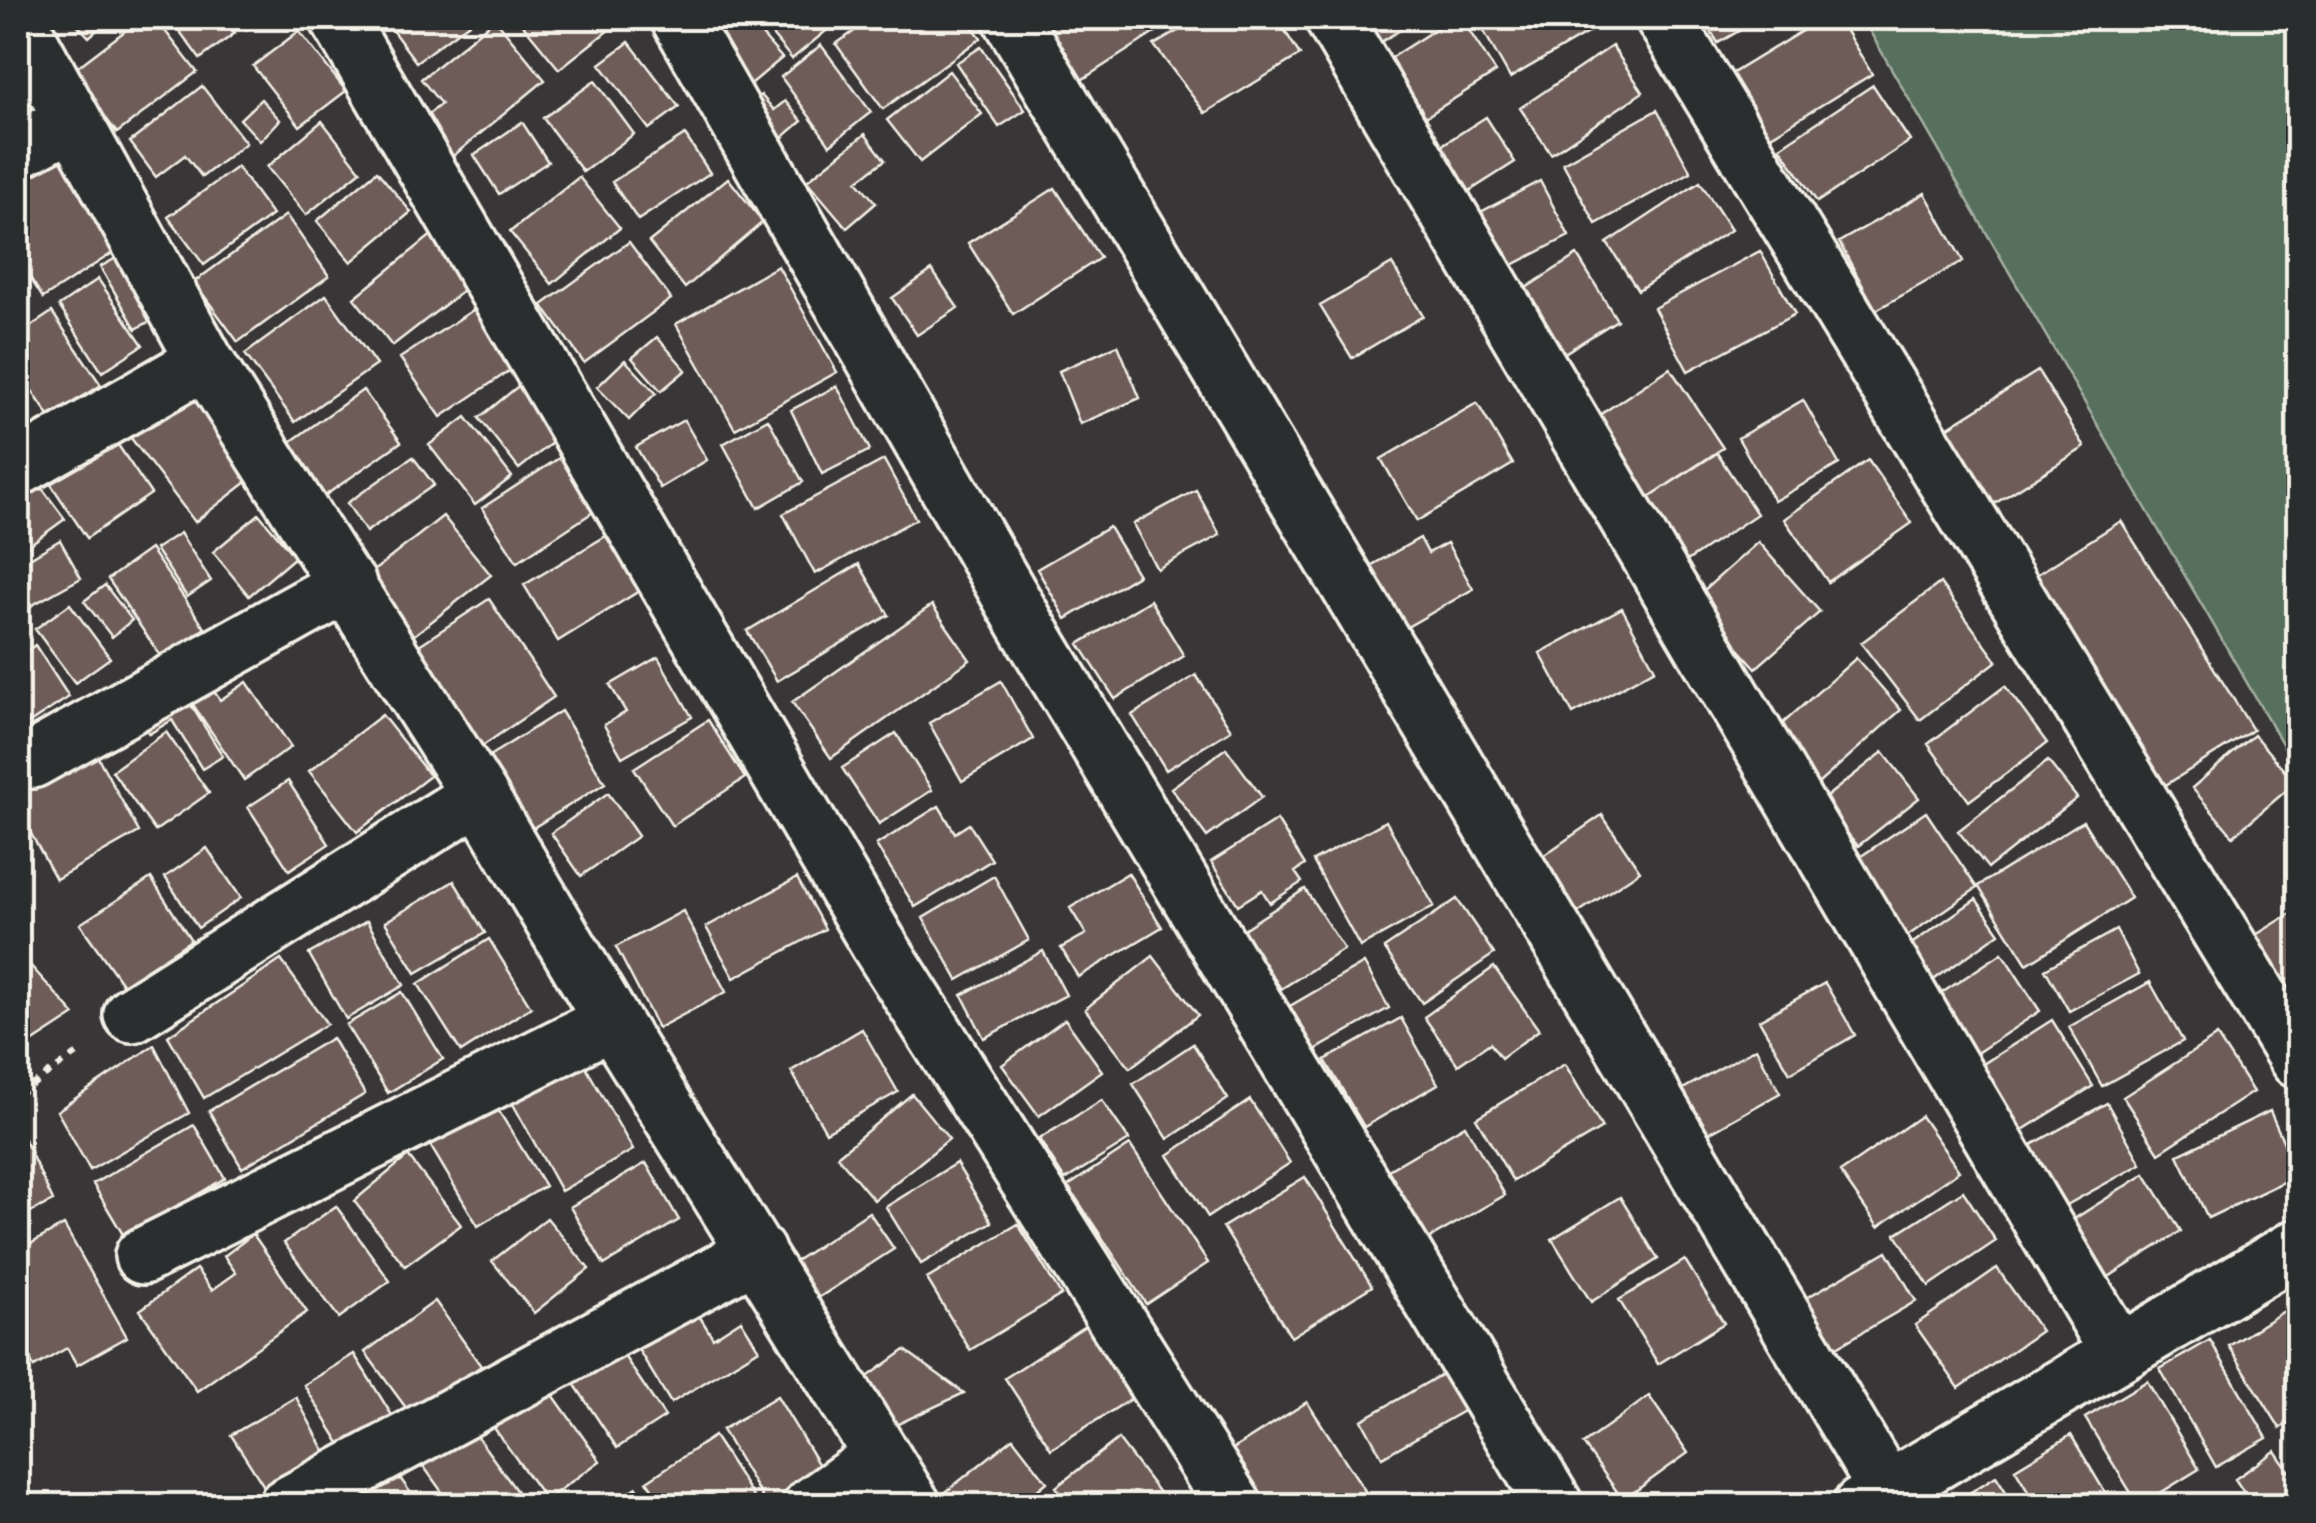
<svg xmlns="http://www.w3.org/2000/svg" width="2316" height="1523" font-family="'Architects Daughter',sans-serif">
	<style>
		.green { fill: #57705d; stroke: #a6b0a2; stroke-width: 2.5 }
		.building { fill: #6e5b58; stroke: #f4f1e8; stroke-width: 2.5 }
		.lines { fill: none; stroke-linecap: round; stroke-linejoin: round }
		.minor-casing { stroke: #f4f1e8; stroke-width: 62 }
		.path { stroke: #f4f1e8; stroke-width: 6; stroke-dasharray: 8 8; stroke-linecap: butt }
		.minor { stroke: #2a2d2e; stroke-width: 55 }
	</style>
	<rect width="100%" height="100%" fill="#383636"/>
	<filter id="ink" filterUnits="userSpaceOnUse"><feTurbulence type="fractalNoise" baseFrequency=".01" numOctaves="2"/><feDisplacementMap in="SourceGraphic" scale="20" xChannelSelector="R" yChannelSelector="G"/><feConvolveMatrix kernelMatrix="1 2 1 2 8 2 1 2 1" color-interpolation-filters="sRGB"/></filter>
	<g filter="url(#ink)">
		<path class="green" d="M1862,18H2298V771Z"/>
		<path class="building" d="M71,18H111L89,37Z
			M142,18H155L197,72L117,133L71,72Z
			M170,18H222L235,33L200,59Z
			M236,18H262L246,30Z
			M383,18H476L416,62Z
			M522,18H624L559,69L519,20Z
			M713,18H747L782,58L745,89L697,31Z
			M758,18H833L837,22L792,59Z
			M873,18H966L981,38L883,109L836,44Z
			M1039,18H1155L1162,28L1080,81Z
			M1200,18H1277L1300,55L1205,113L1154,45Z
			M1354,18H1419L1373,47Z
			M1453,18H1461L1496,72L1413,125L1376,67Z
			M1483,18H1606L1608,21L1510,78L1478,21Z
			M1703,18H1761L1718,43Z
			M1823,18H1838L1872,74L1766,139L1728,76Z
			M495,19L545,80L452,157L421,120L441,104L421,79Z
			M299,31L346,91L300,126L253,66Z
			M629,42L679,107L649,129L600,64Z
			M821,45L871,112L830,145L781,77Z
			M1612,46L1643,92L1551,154L1520,108Z
			M981,47L1025,110L999,127L956,63Z
			M949,71L982,114L920,162L887,120Z
			M595,81L634,134L583,172L543,118Z
			M1873,85L1910,141L1817,202L1780,147Z
			M202,86L246,143L202,177L185,155L156,177L130,142Z
			M761,95L774,110L785,101L802,121L775,144L746,108Z
			M261,99L280,120L260,141L240,119Z
			M1657,110L1691,172L1596,224L1563,163Z
			M1486,117L1515,162L1468,192L1439,147Z
			M322,121L361,171L306,215L267,167Z
			M522,122L548,162L499,194L474,155Z
			M865,134L885,160L857,181L876,203L847,228L807,181Z
			M685,135L710,173L638,220L612,182Z
			M60,145L125,245L43,298L18,259V173Z
			M237,167L272,215L204,265L168,217Z
			M377,171L411,212L351,262L317,221Z
			M579,177L620,228L552,284L510,232Z
			M728,178L763,222L685,288L649,242Z
			M1540,181L1569,236L1499,272L1471,217Z
			M1700,182L1731,230L1638,290L1607,243Z
			M1055,188L1100,258L1013,314L968,243Z
			M1925,193L1963,261L1876,310L1839,242Z
			M286,215L329,276L238,342L194,282Z
			M434,233L473,283L392,346L354,298Z
			M629,242L671,299L584,363L542,305Z
			M129,251L164,313L136,329L100,267Z
			M1760,251L1795,314L1688,371L1654,308Z
			M1577,255L1617,320L1555,359L1515,295Z
			M1392,264L1423,316L1352,358L1320,306Z
			M778,266L837,372L735,429L676,324Z
			M932,270L958,308L917,335L892,298Z
			M98,279L143,345L102,372L59,306Z
			M326,295L376,365L295,422L245,354Z
			M476,308L515,367L441,417L400,358Z
			M52,312L101,385L51,419L18,370V335Z
			M657,337L686,370L661,391L632,358Z
			M1118,345L1140,398L1080,424L1059,371Z
			M625,360L656,393L629,420L597,387Z
			M1670,368L1723,448L1643,501L1589,422Z
			M2038,371L2085,447L1986,509L1939,433Z
			M191,379L260,472L195,522L124,429Z
			M522,383L562,435L519,469L479,418Z
			M837,386L870,450L822,474L791,410Z
			M363,390L401,442L323,497L286,445Z
			M1803,400L1839,464L1774,501L1738,438Z
			M1477,403L1513,464L1417,521L1381,459Z
			M466,417L512,477L475,505L429,445Z
			M768,419L803,482L758,508L723,444Z
			M684,420L707,460L660,488L636,447Z
			M112,436L151,494L87,538L48,480Z
			M573,449L607,503L517,562L482,508Z
			M1717,453L1757,514L1684,563L1643,501Z
			M413,457L434,485L366,532L347,503Z
			M884,460L916,519L815,574L783,514Z
			M1868,460L1912,523L1828,582L1784,519Z
			M33,476L65,519L18,553V487Z
			M1196,490L1220,535L1157,569L1133,524Z
			M259,514L295,557L249,596L213,552Z
			M443,516L491,575L404,643L357,584Z
			M2121,521L2253,730L2153,793L2022,584Z
			M1109,527L1138,575L1066,619L1037,569Z
			M180,533L211,581L187,597L155,549Z
			M611,533L644,588L558,641L524,585Z
			M1420,538L1428,553L1447,543L1473,589L1400,631L1365,569Z
			M60,540L81,578L27,608L18,591V565Z
			M1758,542L1820,612L1756,668L1694,599Z
			M150,549L205,628L162,658L108,579Z
			M859,564L889,615L777,681L747,631Z
			M1940,583L1997,661L1920,720L1861,643Z
			M105,585L132,620L112,637L84,601Z
			M489,599L554,697L478,749L410,651Z
			M1150,600L1184,656L1115,699L1079,644Z
			M70,604L110,658L75,683L35,629Z
			M932,605L970,660L831,758L792,702Z
			M1622,608L1655,669L1573,714L1540,653Z
			M35,645L69,697L28,724L18,709V657Z
			M658,657L692,717L622,757L604,725L626,712L610,685Z
			M1856,658L1901,710L1818,784L1773,732Z
			M1196,675L1231,730L1166,770L1132,715Z
			M204,677L220,700L247,682L291,747L244,780L183,690Z
			M1001,681L1033,739L962,781L929,723Z
			M2005,686L2047,743L1969,801L1928,744Z
			M181,689L223,756L202,769L172,720L149,734L138,716Z
			M561,711L605,783L520,836L475,765Z
			M382,715L430,776L357,832L309,771Z
			M708,720L745,778L672,826L634,768Z
			M166,732L209,793L155,831L112,771Z
			M896,733L932,790L879,824L842,768Z
			M2254,735L2295,783L2233,836L2192,788Z
			M89,741L139,832L56,879L18,810V781Z
			M1226,748L1262,797L1207,837L1171,788Z
			M1883,752L1919,798L1858,846L1821,801Z
			M2048,761L2077,798L1988,868L1958,831Z
			M288,781L329,844L289,870L248,807Z
			M608,793L638,836L581,876L551,833Z
			M939,806L955,833L969,824L992,860L915,907L876,845Z
			M1926,812L1977,888L1900,941L1848,865Z
			M1602,815L1640,871L1561,924L1524,869Z
			M1277,820L1305,865L1295,872L1302,882L1270,903L1262,890L1238,905L1211,862Z
			M1386,821L1434,906L1360,947L1313,861Z
			M2083,821L2131,898L2027,964L1978,886Z
			M207,848L241,898L198,928L165,877Z
			M1128,873L1162,927L1078,977L1061,948L1086,934L1070,908Z
			M994,876L1029,940L958,980L923,918Z
			M151,878L191,940L123,985L80,924Z
			M797,878L825,929L734,978L706,927Z
			M454,881L485,933L416,973L385,922Z
			M1305,889L1344,949L1281,989L1242,930Z
			M1457,899L1494,954L1422,1003L1384,948Z
			M1976,899L2000,933L1932,981L1907,947Z
			M2298,909V1018L2233,949Z
			M683,911L726,992L658,1028L616,947Z
			M367,921L404,985L346,1019L309,954Z
			M2116,930L2139,974L2069,1011L2045,969Z
			M489,939L531,1007L461,1052L418,984Z
			M1043,951L1066,995L984,1038L962,995Z
			M2002,953L2040,1011L1963,1062L1925,1004Z
			M1153,956L1198,1015L1130,1068L1085,1009Z
			M281,960L327,1024L204,1098L168,1036Z
			M1364,963L1389,1008L1315,1050L1290,1006Z
			M29,964L75,1015L18,1052V971Z
			M1494,967L1539,1030L1501,1058L1490,1043L1458,1065L1424,1017Z
			M2150,982L2183,1041L2102,1086L2069,1027Z
			M1825,983L1855,1035L1790,1073L1759,1020Z
			M402,992L443,1059L388,1093L346,1025Z
			M1401,1018L1438,1084L1364,1127L1325,1060Z
			M1065,1019L1102,1071L1039,1116L1002,1065Z
			M2052,1020L2093,1086L2013,1136L1972,1071Z
			M862,1029L898,1092L826,1132L791,1071Z
			M2217,1036L2253,1092L2159,1153L2123,1097Z
			M332,1038L365,1094L242,1168L209,1111Z
			M1193,1044L1228,1099L1168,1139L1133,1084Z
			M154,1045L189,1113L90,1170L57,1111Z
			M1756,1048L1780,1093L1698,1139L1674,1094Z
			M579,1055L633,1150L561,1191L508,1095Z
			M1565,1064L1602,1128L1513,1181L1476,1118Z
			M912,1094L949,1139L874,1200L837,1156Z
			M492,1100L545,1186L478,1226L427,1140Z
			M1102,1100L1129,1140L1065,1180L1039,1139Z
			M1250,1100L1290,1163L1208,1217L1168,1155Z
			M2107,1103L2141,1164L2061,1208L2026,1148Z
			M2270,1111L2298,1175L2208,1218L2178,1155Z
			M1921,1116L1959,1171L1878,1227L1840,1172Z
			M194,1125L225,1178L125,1238L93,1184Z
			M1465,1125L1505,1195L1418,1245L1378,1176Z
			M24,1139L53,1201L18,1218V1143Z
			M1130,1145L1208,1263L1146,1304L1068,1186Z
			M408,1156L461,1225L405,1266L354,1201Z
			M646,1163L679,1220L604,1265L570,1207Z
			M956,1163L992,1222L921,1264L886,1207Z
			M2145,1174L2181,1231L2107,1278L2071,1221Z
			M1305,1177L1372,1286L1291,1337L1223,1227Z
			M1963,1191L1996,1241L1929,1286L1896,1234Z
			M1620,1197L1658,1259L1591,1302L1552,1239Z
			M336,1206L390,1281L339,1318L284,1243Z
			M869,1212L894,1249L815,1300L791,1264Z
			M547,1218L589,1269L534,1313L492,1261Z
			M1018,1224L1061,1295L970,1350L927,1279Z
			M64,1225L127,1337L77,1365L67,1348L34,1367L18,1339V1251Z
			M253,1234L307,1312L197,1391L140,1310L196,1269L212,1290L236,1273L224,1256Z
			M1887,1251L1916,1301L1830,1351L1801,1301Z
			M1685,1260L1724,1323L1658,1364L1619,1300Z
			M1997,1268L2041,1331L1959,1388L1915,1325Z
			M435,1301L481,1366L412,1416L365,1352Z
			M2295,1304L2298,1310V1417L2280,1428L2229,1346Z
			M695,1309L713,1338L741,1320L759,1349L671,1403L636,1346Z
			M1085,1326L1132,1398L1051,1449L1005,1378Z
			M2210,1340L2267,1438L2216,1467L2160,1369Z
			M905,1350L964,1393L894,1426L866,1378Z
			M622,1353L665,1417L617,1448L575,1385Z
			M354,1354L401,1430L351,1461L304,1385Z
			M1451,1369L1472,1406L1382,1457L1362,1420Z
			M539,1375L600,1461L546,1500L484,1414Z
			M2147,1381L2199,1469L2139,1506L2085,1418Z
			M777,1396L826,1477L778,1506H767L722,1430Z
			M1649,1396L1688,1453L1623,1500L1583,1444Z
			M296,1397L328,1457L265,1488L231,1435Z
			M1307,1402L1375,1506H1269L1233,1449Z
			M463,1417L526,1504L523,1506H452L414,1453Z
			M2071,1435L2113,1506H2037L2015,1469Z
			M714,1436L759,1506H663L647,1481Z
			M1013,1438L1047,1482L1018,1506H950L942,1495Z
			M1118,1439L1166,1502L1161,1506H1070L1056,1487Z
			M2275,1451L2298,1485V1506H2253L2235,1479Z
			M395,1471L420,1506H342Z
			M1996,1476L2015,1506H1949Z
			M637,1487L649,1506H609Z
			M2207,1494L2215,1506H2191Z"/>
		<g class="lines">
			<defs>
				<path id="minor" d="M338,18L878,943L1234,1506
					M679,18L1026,624L1555,1506
					M1011,18L1887,1490
					M1333,18L2119,1353
					M1664,18L2298,1060
					M18,20L205,361L479,795L612,1021L913,1506
					M18,150L72,121
					M18,468L205,361
					M32,760L348,584
					M132,1014L479,795
					M143,1256L612,1021
					M286,1506L757,1252
					M811,1506L882,1456
					M1861,1506L2298,1247"/>
			</defs>
			<use href="#minor" class="minor-casing"/>
			<path class="path" d="M18,1095L82,1050"/>
			<use href="#minor" class="minor"/>
		</g>
	</g>
	<rect width="2316" height="1523" fill="none" stroke="#2a2d2e" stroke-width="60"/>
	<rect x="30" y="30" width="2256" height="1463" fill="none" stroke="#f4f1e8" stroke-width="4" filter="url(#ink)"/>
</svg>
